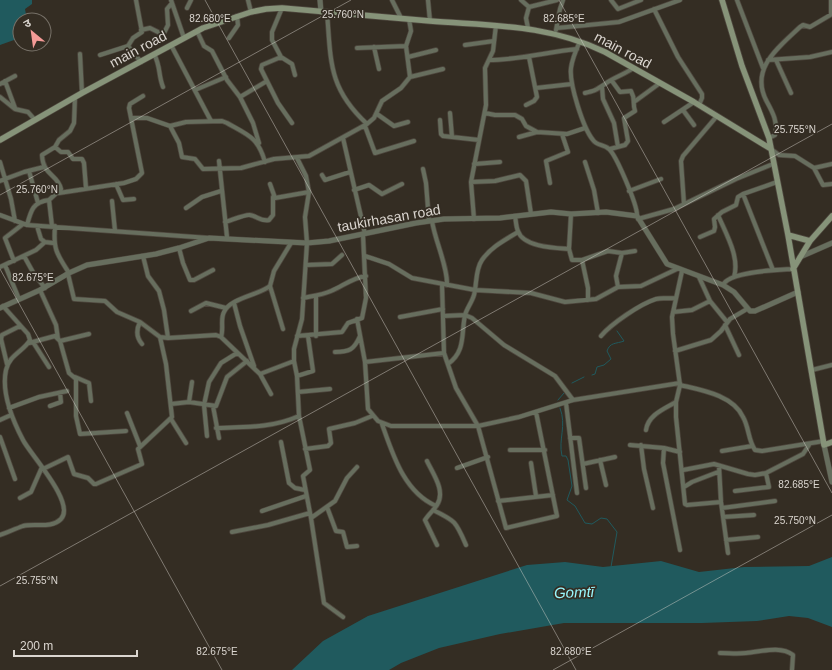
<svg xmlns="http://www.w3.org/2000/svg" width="832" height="670" font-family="Arial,'Noto Sans Devanagari',sans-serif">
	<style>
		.water { fill: #205a5e }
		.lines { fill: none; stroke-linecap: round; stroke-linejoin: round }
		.stream { stroke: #205a5e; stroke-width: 1 }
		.minor-casing { stroke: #4f483f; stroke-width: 5.5 }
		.tertiary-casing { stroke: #4f483f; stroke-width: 6 }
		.secondary-casing { stroke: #4f483f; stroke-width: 7 }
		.minor { stroke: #676e5e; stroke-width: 4 }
		.tertiary { stroke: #676e5e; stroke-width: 5 }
		.secondary { stroke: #869379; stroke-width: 5.5 }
		.ticks { fill: none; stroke: #dbd6d0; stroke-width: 1; stroke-opacity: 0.45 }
		.labels { text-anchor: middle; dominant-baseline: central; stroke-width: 3.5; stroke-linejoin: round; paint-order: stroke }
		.street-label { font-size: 14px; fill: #dbd6d0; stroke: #342d23 }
		.water-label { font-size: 15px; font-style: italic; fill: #98f6fc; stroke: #342d23 }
		.ticks-label { font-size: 10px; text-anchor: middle; fill: #dbd6d0; stroke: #342d23; stroke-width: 3.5; stroke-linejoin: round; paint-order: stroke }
	</style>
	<rect width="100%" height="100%" fill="#342d23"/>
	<path class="water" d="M0,0H32V4L25,9L27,20H20V34L14,40L0,45Z
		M832,557V627L808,618L789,616L757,621L702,623H564L500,634L439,648L401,663L389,670H292L323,641L368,616L527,565L565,562L603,567L661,561L699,572L744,567L809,566Z"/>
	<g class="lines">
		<path class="stream" d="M592,375L595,374L597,367L604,365L611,359L607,351C610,342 616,344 624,341L617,331
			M572,383L584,377
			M558,400L564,393
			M560,408C567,426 558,439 562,456H566L568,460L572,486L567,500L575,506L585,523L592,524L601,518L607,519L617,532L611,567"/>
		<defs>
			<path id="minor" d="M171,0L184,38
				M248,0L251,12
				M392,0L401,18
				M428,0L430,21
				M521,0L529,7L557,0
				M611,0L618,9L641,0
				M737,0L763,68
				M831,0V14
				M187,8L191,0
				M282,8L272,32V40L281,57L292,64L295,75
				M654,9L678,57L702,94V98L699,105
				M327,12C331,61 328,88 367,124
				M528,28L526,18L529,7
				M557,28L619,22L680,0
				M141,30L150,28L160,33H164L168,25L167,9L172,3
				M556,30L560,9L563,0
				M197,31L204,46L212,51L227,80L240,97L253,123L259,143
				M229,38L238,25L237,16
				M580,41C576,50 572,59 571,68C569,83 583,128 593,140C597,146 604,144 609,149C616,155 638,206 637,216
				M171,45L211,121
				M465,45L494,41
				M128,46L133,38L142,32L136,0
				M374,47L379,69
				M357,48L406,46
				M80,54L82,93
				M154,54C161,67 158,75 163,87
				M100,55L128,46L141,62
				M281,57L262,65L261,69L278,103L292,123
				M408,57L436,50
				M489,60C519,60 547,52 577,49
				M768,60L810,57L832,52
				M776,60L791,93
				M410,77L443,69
				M5,81L15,108
				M0,84L15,76
				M602,87L603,99L614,123L618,147
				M536,88L572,84
				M195,90L226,77
				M585,93C598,90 595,90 605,84C614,77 624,75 633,68
				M0,97L15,109L28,112L35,120
				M240,97L267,81
				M634,102L660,83
				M526,105L534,101L537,97L529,57
				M683,110L694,125
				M450,113L452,137
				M485,113L495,115H515L522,119L526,126L537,132
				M377,114L394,126L408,122
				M131,118H147L170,126L186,122L222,121L227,123C248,135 258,137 265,162
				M440,120L441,134L443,136L479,140
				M664,122L694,102
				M170,126L179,143L182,157L195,159L203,169L241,168L274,159L309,156L367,124L374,118L382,101L401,88L410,77L406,46L411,31L409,19
				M365,126L375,153L414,141
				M519,137L537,132L567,134L585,128
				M343,138L365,234
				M769,138L775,135C778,122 773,113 767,102C749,69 778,48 800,27L803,25L810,27L832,14
				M55,147L61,152H68L73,159H82L84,163L86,188
				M610,149L625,145L628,141L624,118L635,111C632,102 636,100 631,91L620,92L612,81
				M771,149L779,155L795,156L814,168L832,164
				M297,158L306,176L309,192L305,217L307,243L302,319L294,349V361L297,376L299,416L310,470L303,476L311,518L324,603L343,617
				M219,161L227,237
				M0,162L11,199L15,221
				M585,162L594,190L598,213
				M474,164L500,162
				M814,168L823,185L832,184
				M423,169L426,183L429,221
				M29,171L38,203
				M322,175L325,180L350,172
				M0,181L24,172L44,167
				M471,182L495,181L520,175L526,181L531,214
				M550,183L546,161L568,152L562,134
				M116,184L123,200L134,199
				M270,184L275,198L309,192
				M354,190L369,185L382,194L402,184
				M629,191L661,179
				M59,193L124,183L136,179L142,173L129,108L130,104L143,96
				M743,194L773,270
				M112,201L115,231
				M684,204L681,161L683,156L717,116
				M186,208L202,197L221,191
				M571,214L569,249L572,260H582L608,251L622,253L635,251
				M0,215L27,225L209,238
				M718,215C726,234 740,257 734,277
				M515,216C516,221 516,227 518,231C523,247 555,248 569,249
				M474,219L471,182L486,105L485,68L493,51L496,25
				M638,219L674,209L736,179L773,164
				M432,221C435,241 448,267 447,285
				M225,222C232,220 246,214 250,215C257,216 261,222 269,220L273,215V197
				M27,225C31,210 33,202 49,200
				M37,226L41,239L45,242L53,243
				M52,226L49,200L61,189C58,174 43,176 42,155L55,147L59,140L70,131L74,123L75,97
				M55,226C53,250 57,254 69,273
				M700,237L714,231L715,227L714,219L722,212L736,205L738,197L743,194L777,182
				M179,248L183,263L190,280H194L213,270
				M24,256L34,274L45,288
				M143,256L148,276L159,291L164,310L168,338
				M365,256L389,264L412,278L475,290L531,293L565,302L596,299L618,287L641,286L677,269
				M582,260L588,288V300
				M14,261L5,238L23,224
				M5,265L19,299
				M306,265L332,264L342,255
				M0,267L36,250L45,242
				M682,271L672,317L673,334L680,385L676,402V417L685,504L687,505L721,502
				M68,274L74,299L105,301L117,312L140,322L160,337L168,338L216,335L221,337L260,374L271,394
				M699,277L710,301L727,322
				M442,284L444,353L456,388L478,426L506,528L557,516L536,412
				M723,285C729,271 778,270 793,269
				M270,286L283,329
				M618,287L616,276L622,253
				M40,290L56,325L58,339
				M316,296V336
				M303,298C313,296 322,295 331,291C343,286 352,278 366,276
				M234,303L240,326L254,366
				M191,311L206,303L226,308
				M673,312L692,310L710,301
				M443,316L465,315L472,318L504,345L555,376L573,400
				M400,317L443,309
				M357,319L365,362L368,409L378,421L391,426H478L519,417L573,400L680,383
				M140,322C136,330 136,337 142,344
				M725,325L739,355
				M297,336L342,332L348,323L362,318L366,298L363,235
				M601,336C611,324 640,304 656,299C662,298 669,298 675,298
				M221,337C224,329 220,319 224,312C230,298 259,295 270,286L274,271L291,243
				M60,341L89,334
				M33,342L49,367
				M29,343L55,336L60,341L69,373L76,379V416L80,434L126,431
				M675,351L711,340L721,331L730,319L747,309
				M335,352C349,352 354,350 360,336
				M365,362L444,353
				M7,364L1,339L2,335L20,326
				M448,364C466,351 461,334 465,315C467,308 472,302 474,295C477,284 475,270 482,260C491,247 505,240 518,232
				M812,370L832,365
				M260,374L294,361
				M297,376L313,371L308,336
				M75,377L89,383L91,401
				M680,385C701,390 733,395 743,417C749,427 748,440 755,450L762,451L824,441
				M298,392L330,389
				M189,402L192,382
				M566,403L577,493
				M171,404L189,402L216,406L227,377L247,361
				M50,406L61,402L60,393
				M213,406L219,438
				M9,408L39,397L67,391
				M127,413L140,446
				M171,419L186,443
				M0,420L11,415
				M382,424C393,455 404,492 436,506
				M216,428C244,427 273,428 299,416
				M646,430C648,415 664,409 676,402
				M207,436L204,405L209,382L221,363L237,353
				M0,437L15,479
				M570,438H579L586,488
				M281,442L289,483L295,488L305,490
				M630,445L664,448L680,452
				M641,445L644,469L653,508
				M664,448L663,463L680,550
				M305,449L328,446L331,443L329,429L355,423L372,416
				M510,450H545
				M722,451L752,446
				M600,460L606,485
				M427,461C433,474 446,491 437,505C433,511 428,515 425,520L437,545
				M531,463L536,496
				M583,464L615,457
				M719,466L721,502L728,553
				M457,468L488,457
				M43,469L68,457L74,474L88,478L94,484H96L142,464L138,449L172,417L166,364L160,337
				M683,470L714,464L748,474L755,475L766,473L803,454L809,445
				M684,487L692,482L718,472
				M735,491L769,487L766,473
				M20,498L31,492L42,467
				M498,501L553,495
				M327,507L336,531L343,532L347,547L357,546
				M722,508L775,501
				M433,510C456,521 456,522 466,545
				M262,511L306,496
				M723,517L754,515
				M311,518L335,501L347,478L357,467
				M232,532L268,525L310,513
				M0,535C8,532 15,529 23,526C35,523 51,529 61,519C76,503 30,454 23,440C12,419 1,393 6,370C9,355 24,351 30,340L28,334L3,306
				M726,540L758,537
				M720,653C729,653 737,654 746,653C760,652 780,645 793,655L792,670"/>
			<path id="tertiary" d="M320,0L321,12
				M800,257L832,243
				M0,308L40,290L69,273L87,265L156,254L179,248L209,238L307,243L329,241L416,223L444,219L500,218L551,212L571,214L606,212L637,216L667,264L723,285L734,292L750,311H755L798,292
				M824,445L832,482"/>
			<path id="secondary" d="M722,0L742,66L769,138L788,235L824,445L832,442
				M0,140L82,93L203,28L251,12L266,9L282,8C332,12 381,17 430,21C492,26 547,24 605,52L694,102L771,149
				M788,235L810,241
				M793,269L810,241L832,216"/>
		</defs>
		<use href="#minor" class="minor-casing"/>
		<use href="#tertiary" class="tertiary-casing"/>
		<use href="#secondary" class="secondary-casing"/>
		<use href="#minor" class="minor"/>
		<use href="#tertiary" class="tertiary"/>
		<use href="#secondary" class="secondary"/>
	</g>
	<path class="ticks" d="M205,0L576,670M559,0L832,493M0,195L351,0M0,269L222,670M0,586L832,124M553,670L832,515"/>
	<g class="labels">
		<g class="street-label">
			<text transform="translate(138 49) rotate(-28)">main road</text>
			<text transform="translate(623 50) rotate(28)">main road</text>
			<text transform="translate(389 218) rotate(-10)">taukirhasan road</text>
		</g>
		<g class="water-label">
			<text transform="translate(574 592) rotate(-2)">Gomtī</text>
		</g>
	</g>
	<g class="ticks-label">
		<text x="343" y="18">25.760°N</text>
		<text x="210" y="22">82.680°E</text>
		<text x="564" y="22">82.685°E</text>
		<text x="795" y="133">25.755°N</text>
		<text x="37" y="193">25.760°N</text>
		<text x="33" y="281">82.675°E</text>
		<text x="799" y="488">82.685°E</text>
		<text x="795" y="524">25.750°N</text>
		<text x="37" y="584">25.755°N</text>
		<text x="217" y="655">82.675°E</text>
		<text x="571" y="655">82.680°E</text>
	</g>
	<g transform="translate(32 32) rotate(331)"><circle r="19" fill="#342d23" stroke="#777168"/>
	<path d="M0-3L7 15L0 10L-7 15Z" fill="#f59b97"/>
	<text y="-6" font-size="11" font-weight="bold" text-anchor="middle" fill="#dbd6d0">उ</text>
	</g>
	<path d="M14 650v6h123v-6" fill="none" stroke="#dbd6d0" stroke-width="2"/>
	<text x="20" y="650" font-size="12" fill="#dbd6d0" stroke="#342d23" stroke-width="3" paint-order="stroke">200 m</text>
</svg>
